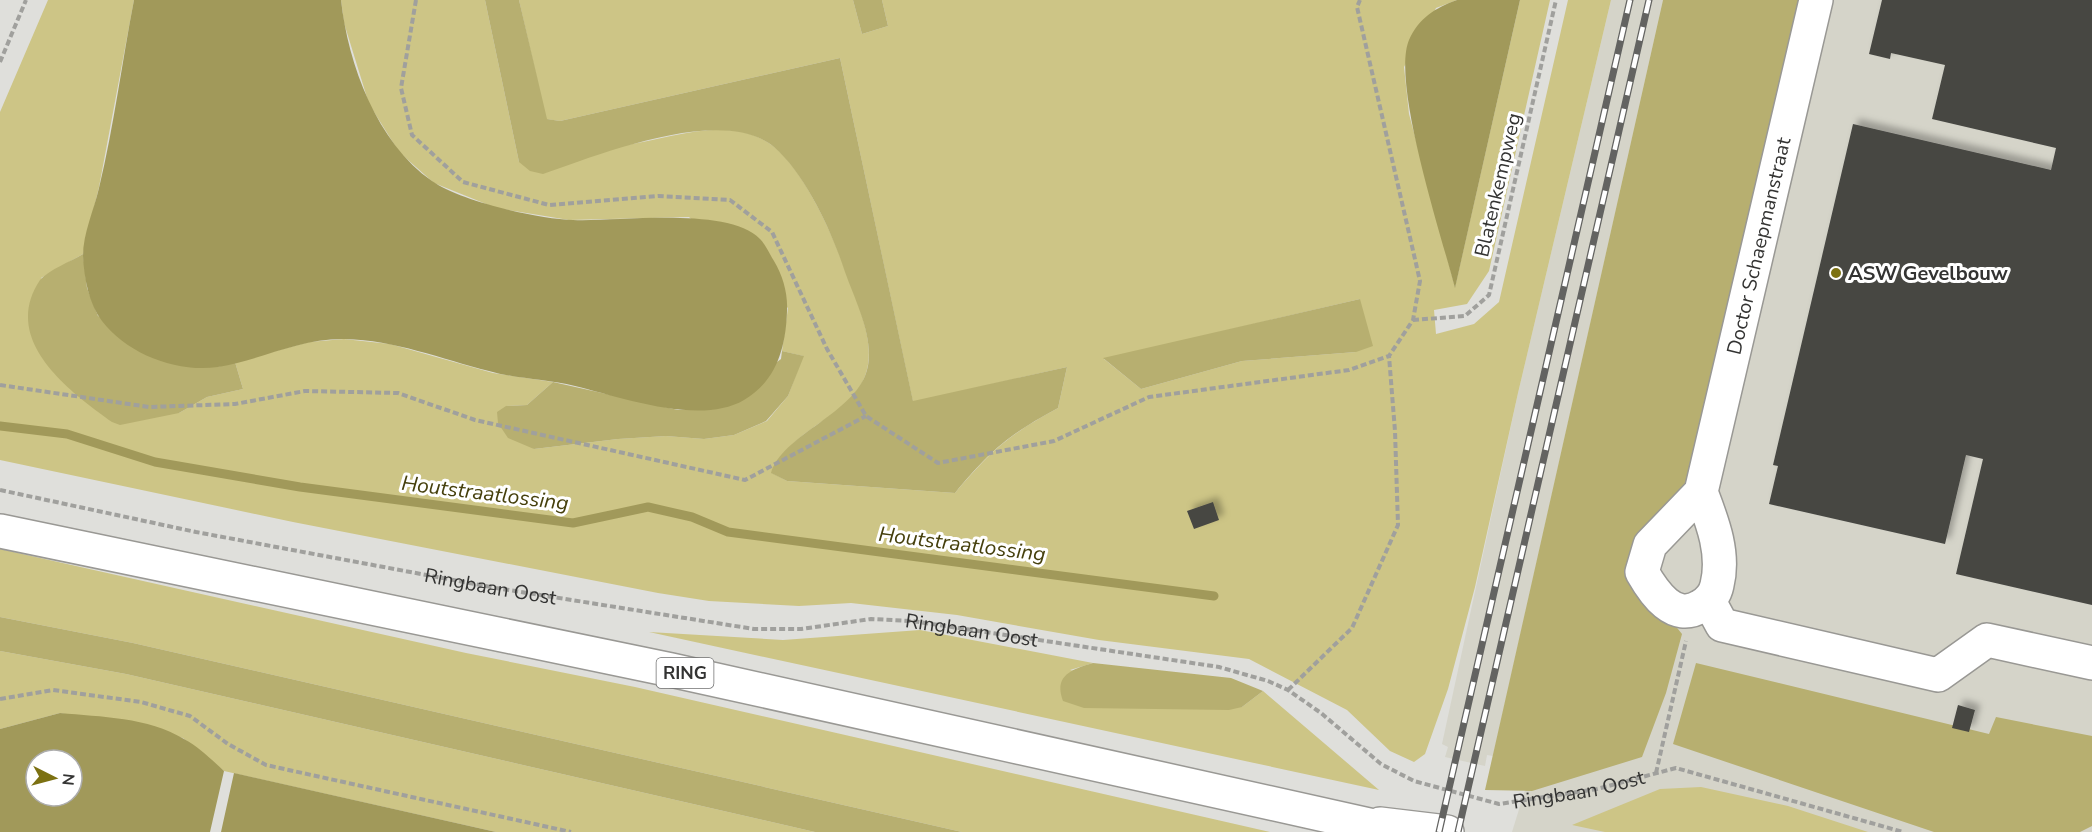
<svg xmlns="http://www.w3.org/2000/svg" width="2092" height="832" font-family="'Nunito Sans',sans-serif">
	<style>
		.built { fill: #d5d4c9 }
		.green { fill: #cdc586; fill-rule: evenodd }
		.forest { fill: #b7af70 }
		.water { fill: #a1995a; fill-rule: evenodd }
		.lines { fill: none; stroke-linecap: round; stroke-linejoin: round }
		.stream { stroke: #a1995a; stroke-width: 9 }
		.building { fill: #474743; filter: url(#shadow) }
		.minor-casing { stroke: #999894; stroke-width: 36 }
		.major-casing { stroke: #999894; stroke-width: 36 }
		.path { stroke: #a0a09d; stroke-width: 4; stroke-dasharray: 6 3; stroke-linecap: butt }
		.minor { stroke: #fff; stroke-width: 33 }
		.major { stroke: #fff; stroke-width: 33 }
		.rail-casing { stroke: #636361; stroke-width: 7 }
		.rail { stroke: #fff; stroke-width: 4.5; stroke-dasharray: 14; stroke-linecap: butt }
		.poi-dot { fill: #7c7112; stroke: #fff; stroke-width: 2 }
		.labels { text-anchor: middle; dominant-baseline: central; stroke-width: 6; stroke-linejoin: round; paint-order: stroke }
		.shield { fill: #fff; stroke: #707070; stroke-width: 1.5 }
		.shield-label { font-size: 18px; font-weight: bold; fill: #333332 }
		.street-label { font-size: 20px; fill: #333332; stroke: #fff }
		.poi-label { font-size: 20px; font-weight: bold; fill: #333332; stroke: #fff; text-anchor: start }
		.water-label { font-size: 21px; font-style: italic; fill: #46400d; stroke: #fff }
	</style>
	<defs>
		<filter id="shadow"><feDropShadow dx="5.5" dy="-5.5" stdDeviation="3" flood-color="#0004"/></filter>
	</defs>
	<rect width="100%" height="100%" fill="#dfdfdb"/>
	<path class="built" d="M1611,0H1663L1493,756L1487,755L1485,766L1445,757L1448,747L1442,744L1518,393Z
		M1769,0H2092V832H1512Z"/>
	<path class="green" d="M48,0H134L99,187L83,254L41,278L179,413L207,397L243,389L235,362L309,342L344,339L390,344L493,373L553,382L527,405L506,406L534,449L618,439L666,436L704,439L734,435L767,421L788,396L803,356L782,351L788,308L689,217L569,220L496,208L434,183L399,152L369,104L344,23L341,0H485L519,162C555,156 591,151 627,145C672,138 731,114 773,146C802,168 832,232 844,267C855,299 878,342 865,376C852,410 813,422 790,447C783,455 778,465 772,473L787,481L955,493C991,451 1008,435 1058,408L1067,367L913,402L840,58L560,121L546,119L519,0H853L862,34L888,26L882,0H1457L1436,8L1404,67L1409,114L1455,287L1520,0H1550L1489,271L1467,304L1434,310L1436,334L1474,324L1499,302L1568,0H1611L1518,393L1475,587L1448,689L1425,754L1414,762L1390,751L1347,710L1249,659L1099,640L957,615L851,603L799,606L709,601L658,593L293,522L0,460V112ZM1360,299L1356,352L1242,361L1141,389L1104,359Z
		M0,549L466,653L635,687L1270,832H962L133,643L0,617Z
		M920,630L1093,663L1070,670L1242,707L1263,691L1379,790L649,632L783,640Z
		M0,651L126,674L815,832H496L224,771L183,738L60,713L0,729Z
		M1701,787L1788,806L1868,832H1605L1572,825L1660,789Z"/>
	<path class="forest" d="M485,0H519L547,119L560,121L840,58L913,401L1067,367L1058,408C1008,435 991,450 955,493L787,481L771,473C782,436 848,416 865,376C878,344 856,303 845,272C832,232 806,175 774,147C723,104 598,155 543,174L530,171L519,162Z
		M853,0H882L888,26L862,34Z
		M1663,0H1804L1696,460L1645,588L1682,634L1666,693L1642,757L1532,791L1485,790Z
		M83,254L87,288L98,316L217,367L235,362L243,389L207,397L179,413L120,425L112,422C69,391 0,340 40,280C50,269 70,262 83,254Z
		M1360,299L1373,346L1356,352L1242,361L1141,389L1103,358Z
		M782,351L804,356L788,396L766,421L734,435L704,439L666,436L618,439L534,449L508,438L498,423L497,412L506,406L527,405L553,382L678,410L714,409L781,359Z
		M0,617L133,643L962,832H815L126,674L0,651Z
		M1093,663L1231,678L1263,691L1242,707L1229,710L1084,708L1063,701C1053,675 1073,669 1093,663Z
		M1696,663L1989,734L1996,717L2092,736V826L2080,832H1934L1673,744Z"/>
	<path class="water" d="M134,0H341C348,64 377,143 432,181C460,201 538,219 573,220C618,222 728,206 760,239C766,245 770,255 774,261C783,276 788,294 787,311C786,346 777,381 744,400C700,426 621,397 575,386C546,379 517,379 489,371C441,359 395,340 345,339C300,338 261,360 218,367C177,373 127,354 102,321C89,304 84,278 83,256C83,233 94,210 99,188C114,126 122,62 134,0Z
		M1457,0H1520L1455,288C1442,237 1391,83 1409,40C1419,18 1435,8 1457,0Z
		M60,713C101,717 148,717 184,739C199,747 212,760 224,771L210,832H0V729ZM36,760H72V796H36Z
		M234,773L496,832H221Z"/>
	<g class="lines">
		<path class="stream" d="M0,426L67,434L155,462L300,487L573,523L648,507L692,517L728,532L1214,596"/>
	</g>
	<path class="building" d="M1882,0H2092V605L1956,574L1983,459L1966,455L1945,544L1769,504L1778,466L1773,465L1853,124L2051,170L2056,148L1932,119L1945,65L1891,53L1890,59L1869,54Z
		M1213,502L1219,520L1194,529L1187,511Z
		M1958,705L1975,710L1969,732L1952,728Z"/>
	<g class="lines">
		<defs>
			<g id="minor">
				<path id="s2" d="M1701,492C1712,521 1725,553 1717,585C1715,595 1708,602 1701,606C1674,623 1654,593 1642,572L1650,545L1701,492L1816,0"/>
				<path d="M1709,601L1722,625L1938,675L1987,640L2092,663"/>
			</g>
			<path id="major" d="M0,531L671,670L1401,832
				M1380,824L1447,832"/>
		</defs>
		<use href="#minor" class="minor-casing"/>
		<use href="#major" class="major-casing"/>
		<g class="path">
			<path d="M416,0L401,88L412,135L463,182L549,205L658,196L730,200L772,232L827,349L866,416L938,463L1054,441L1149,397L1349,370L1389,356L1413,320L1420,281L1357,7L1360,0"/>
			<path d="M0,62L26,0"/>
			<path d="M1413,320L1465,316L1489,295L1556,0"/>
			<path d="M0,385L149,407L235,404L305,391L398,393L475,420L745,480L866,416"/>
			<path id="s1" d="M0,490L196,532L496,588L754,629H801L871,619L912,621L1219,667L1268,681L1288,690L1321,713L1381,764L1414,781L1499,804L1597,789L1676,768L1903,832"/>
			<path d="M1288,690L1352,628L1398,525L1395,431L1389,356"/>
			<path d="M0,699L53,690L141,702L190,716L228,744L266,765L571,832"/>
			<path d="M1656,773L1686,641"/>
		</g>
		<use href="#minor" class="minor"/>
		<use href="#major" class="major"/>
		<defs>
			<path id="rail" d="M1439,832L1630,0
				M1458,832L1649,0"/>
		</defs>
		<use href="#rail" class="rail-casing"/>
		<use href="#rail" class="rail"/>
	</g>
	<circle class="poi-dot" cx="1836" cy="273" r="6"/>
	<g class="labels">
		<rect class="shield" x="656.5" y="658" width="57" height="30" rx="4.5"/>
		<g class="shield-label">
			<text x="685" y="673">RING</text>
		</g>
		<g class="street-label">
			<text transform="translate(1498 185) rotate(-77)">Blatenkempweg</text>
			<text stroke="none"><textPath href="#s2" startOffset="555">Doctor Schaepmanstraat</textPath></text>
			<text stroke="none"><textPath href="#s1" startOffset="500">Ringbaan Oost</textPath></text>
			<text stroke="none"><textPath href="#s1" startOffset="986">Ringbaan Oost</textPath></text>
			<text stroke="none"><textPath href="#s1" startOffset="1634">Ringbaan Oost</textPath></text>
		</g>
		<g class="poi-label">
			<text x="1848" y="273">ASW Gevelbouw</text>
		</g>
		<g class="water-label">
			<text transform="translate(485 493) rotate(7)">Houtstraatlossing</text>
			<text transform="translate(962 544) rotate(7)">Houtstraatlossing</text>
		</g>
	</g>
	<g transform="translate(54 778) rotate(96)"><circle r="28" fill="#ffffff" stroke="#adadad" stroke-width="1.5"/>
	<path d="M0-4.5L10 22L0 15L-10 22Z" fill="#7c7112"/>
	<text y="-9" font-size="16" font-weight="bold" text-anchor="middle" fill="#333332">N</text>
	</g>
</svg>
